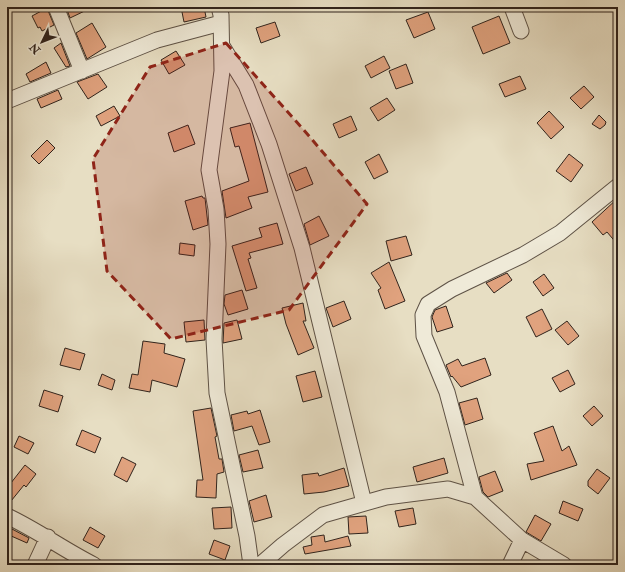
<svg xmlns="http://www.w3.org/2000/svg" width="625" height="572" font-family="'IM FELL Double Pica',serif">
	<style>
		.building { fill: #e0a27e; stroke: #30231c }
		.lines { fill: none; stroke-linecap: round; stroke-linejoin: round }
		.street-casing { stroke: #5e5246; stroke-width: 17 }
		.street { stroke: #efead8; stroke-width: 15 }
		.marked { fill: #8f2418; fill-opacity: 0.2; stroke: #8f2418; stroke-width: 3; stroke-dasharray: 8 5; stroke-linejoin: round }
	</style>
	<rect width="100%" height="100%" fill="#e7dec3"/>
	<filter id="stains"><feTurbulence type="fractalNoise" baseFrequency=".005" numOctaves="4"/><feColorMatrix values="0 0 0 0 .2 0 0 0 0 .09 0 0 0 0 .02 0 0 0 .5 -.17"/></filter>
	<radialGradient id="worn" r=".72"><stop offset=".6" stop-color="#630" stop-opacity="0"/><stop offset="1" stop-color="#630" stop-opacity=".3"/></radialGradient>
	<path class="building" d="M66,7H93L70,18Z
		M181,7H204L206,17L184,22Z
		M47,8L54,25L42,31L40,27L38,28L32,16Z
		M428,12L435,29L414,38L406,20Z
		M499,16L510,43L483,54L472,27Z
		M275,22L280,36L261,43L256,28Z
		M92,23L106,47L87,59L76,33Z
		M61,43L70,66L66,67L54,48Z
		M176,51L185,65L169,74L161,60Z
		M384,56L390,68L371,78L365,66Z
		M46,62L51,73L30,82L26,74Z
		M406,64L413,83L396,89L389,71Z
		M98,74L107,87L88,99L77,82Z
		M520,76L526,89L505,97L499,84Z
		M584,86L594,97L581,109L570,98Z
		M58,90L62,99L41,108L37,99Z
		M387,98L395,110L378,121L370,108Z
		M114,106L120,116L101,126L96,116Z
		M549,111L564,127L551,139L537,123Z
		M599,115L606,122L605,125L600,129L592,124Z
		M351,116L357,130L339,138L333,124Z
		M250,123L268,192L248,197L252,208L226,218L222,191L249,181L239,146L235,147L230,128Z
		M188,125L195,144L174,152L168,133Z
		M47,140L55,148L39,164L31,156Z
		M379,154L388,172L374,179L365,162Z
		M569,154L583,165L571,182L556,171Z
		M306,167L313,184L296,191L289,174Z
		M202,196L203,198H205L208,225L193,230L185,201Z
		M618,198V245L607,232L603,235L592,222Z
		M319,216L329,236L310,245L304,224Z
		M277,223L283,244L249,253L251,258L248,259L257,288L246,291L232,246L262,237L259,228Z
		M406,236L412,255L391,261L386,241Z
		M180,243L195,245L194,256L179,254Z
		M389,262L405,301L385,309L378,290L381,288L371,273Z
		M507,273L512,280L494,293L486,283Z
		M544,274L554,288L543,296L533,282Z
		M242,290L248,309L228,315L224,304L225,295Z
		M344,301L351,319L333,327L326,308Z
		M303,303L306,321H303L314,348L298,355L286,324L282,308Z
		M446,306L453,327L437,332L432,317L435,310Z
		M542,309L552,329L536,337L526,317Z
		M204,320L205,340L186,342L184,322Z
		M237,320L242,339L223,343L224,323Z
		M567,321L579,336L568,345L555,330Z
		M143,341L165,344L164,353L185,359L177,387L152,380L150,392L129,388L132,374L138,375Z
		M65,348L85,354L80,370L60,365Z
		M485,358L491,375L461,387L452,376L451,377L446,365L458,359L462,366Z
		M568,370L575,384L560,392L552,378Z
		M315,371L322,397L303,402L296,376Z
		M102,374L115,380L112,390L98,385Z
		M44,390L63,396L58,412L39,406Z
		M477,398L483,419L465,425L459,403Z
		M594,406L603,416L592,426L583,416Z
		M211,408L217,436L215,437L219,459H222L224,472L217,474L216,498L196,497L197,480H203L193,411Z
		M260,410L270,442L259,445L252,426L234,431L231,415L247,411L248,414Z
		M553,426L562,451L569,446L577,465L531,480L527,464L544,461L534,433Z
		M82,430L101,438L95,453L76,445Z
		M19,436L34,443L28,454L14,447Z
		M258,450L263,468L243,472L239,455Z
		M122,457L136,464L127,482L114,475Z
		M444,458L448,473L417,482L413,467Z
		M25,465L36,474L26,487L24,485L7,506V488Z
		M344,468L349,486L324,492L304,494L302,475L318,473L319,476Z
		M597,469L610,478L598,494L588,486V481Z
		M495,471L503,491L488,497L483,492L479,477Z
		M266,495L272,517L254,522L249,501Z
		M563,501L583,509L578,521L559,513Z
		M231,507L232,528L214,529L212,508Z
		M413,508L416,524L399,527L395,511Z
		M535,515L551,524L541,541L526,532Z
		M366,516L368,533L349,534L348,517Z
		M90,527L105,536L98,548L83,540Z
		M12,529L29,538L27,543L9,535Z
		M324,535L325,542L348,536L351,546L305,554L303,547L312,545L311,537Z
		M214,540L230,546L225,560L209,554Z"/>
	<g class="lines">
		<defs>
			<path id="street" d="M56,7L82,71
				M219,7L221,15L222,71L209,170L216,209L218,244L214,339L217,393L247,536L251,565
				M512,7L521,31
				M222,46L246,85L269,144L302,248L364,503
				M7,101L157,40L221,23
				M475,497L447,392L424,336L423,315L428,304L452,289L523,255L560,233L618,186
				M7,516C37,530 64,550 94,565
				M35,565L48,537
				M260,565L283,545L323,515L386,497L448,489L475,497L522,540L564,565
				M510,565L522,540"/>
		</defs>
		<use href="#street" class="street-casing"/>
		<use href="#street" class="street"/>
	</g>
	<path class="marked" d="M226,43L303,129L367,204L289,310L171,339L107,271L93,159L150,67Z"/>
	<rect width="625" height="572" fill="none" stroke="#e7dec3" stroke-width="24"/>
	<rect x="8" y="8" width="609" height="556" fill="none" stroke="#30231c" stroke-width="2"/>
	<rect x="12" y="12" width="601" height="548" fill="none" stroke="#30231c"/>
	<g transform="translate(42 42) rotate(227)" stroke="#efead8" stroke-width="3" paint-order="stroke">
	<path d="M0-3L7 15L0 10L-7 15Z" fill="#30231c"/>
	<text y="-6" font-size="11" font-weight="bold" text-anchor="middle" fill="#30231c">N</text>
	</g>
	<rect width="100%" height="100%" filter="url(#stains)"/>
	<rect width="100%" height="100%" fill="url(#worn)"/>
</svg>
